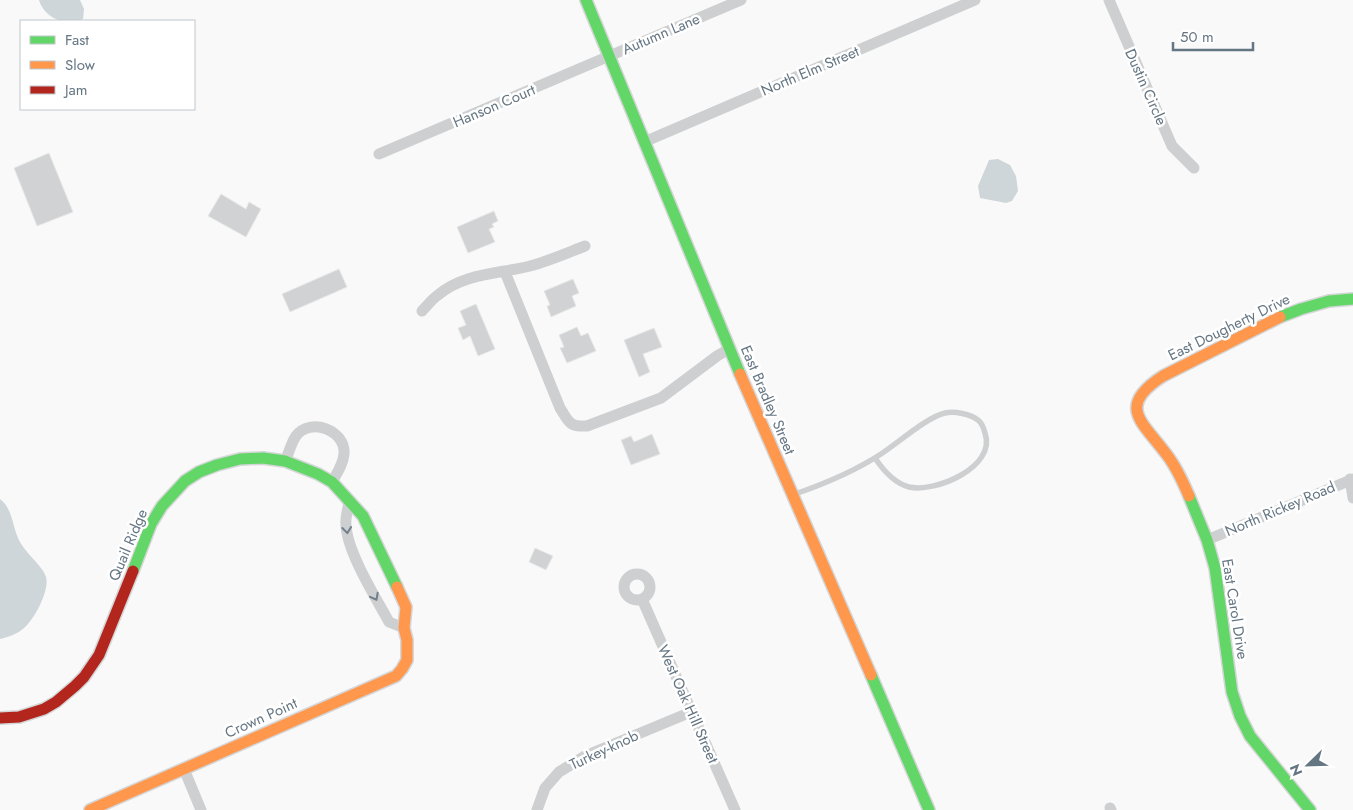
<svg xmlns="http://www.w3.org/2000/svg" width="1353" height="810" font-family="Jost,sans-serif">
	<style>
		.water { fill: #ced6d9 }
		.building { fill: #d0d2d3; stroke: #e8e8e8 }
		.lines { fill: none; stroke-linecap: round; stroke-linejoin: round }
		.fast-casing { stroke: #d5d6d7; stroke-width: 14 }
		.slow-casing { stroke: #d5d6d7; stroke-width: 14 }
		.jam-casing { stroke: #d5d6d7; stroke-width: 14 }
		.lane { stroke: #cecfd0; stroke-width: 5.5 }
		.street { stroke: #cecfd0; stroke-width: 11 }
		.fast { stroke: #63d668; stroke-width: 11 }
		.slow { stroke: #ff974d; stroke-width: 11 }
		.jam { stroke: #b3261e; stroke-width: 11 }
		.oneway { stroke: #707f8b }
		.labels { text-anchor: middle; dominant-baseline: central; stroke-width: 5; stroke-linejoin: round; paint-order: stroke }
		.street-label { font-size: 15px; fill: #657683; stroke: #fff }
	</style>
	<rect width="100%" height="100%" fill="#f9f9f9"/>
	<path class="water" d="M39,0H80L84,9L83,19C66,27 44,18 39,0Z
		M998,159L1010,165L1016,176L1018,191L1012,201L1006,203L980,198L978,186L989,160Z
		M0,499C13,509 12,526 19,540C25,553 43,566 46,577C50,590 34,620 24,628C18,634 8,637 0,639Z"/>
	<path class="building" d="M49,153L73,212L37,226L14,168Z
		M221,194L246,209L249,202L261,209L246,237L208,216Z
		M494,211L498,221L492,224L494,227L489,229L495,242L468,253L457,227Z
		M339,269L347,287L290,312L282,294Z
		M573,279L579,293L572,296L576,306L551,317L547,306L550,305L544,291Z
		M476,304L495,349L478,356L470,336L463,340L458,328L466,325L460,311Z
		M577,327L581,336L588,333L596,351L567,363L560,348L564,347L559,335Z
		M654,328L662,347L643,354L650,372L639,377L624,340Z
		M652,434L660,454L631,465L621,440L631,436L634,442Z
		M535,548L553,556L546,570L529,562Z"/>
	<g class="lines">
		<defs>
			<path id="fast" d="M586,0L740,374
				M1280,317L1301,309L1329,301L1353,299
				M1189,496L1207,540L1215,568L1232,692L1240,716L1250,736L1310,810
				M133,571L151,524L162,506L185,481L199,472L217,465L240,459L263,458L285,461L318,474L332,482L363,516L397,587
				M871,675L929,810"/>
			<path id="slow" d="M740,374L871,675
				M1189,496C1183,482 1177,468 1167,455C1143,422 1115,407 1163,376L1280,317
				M90,810L396,676L402,669L407,660V640L404,628L406,607L397,587"/>
			<path id="jam" d="M0,718L19,717L44,709L56,702L75,686L84,677L99,655L133,571"/>
		</defs>
		<use href="#fast" class="fast-casing"/>
		<use href="#slow" class="slow-casing"/>
		<use href="#jam" class="jam-casing"/>
		<path class="lane" d="M795,494C824,484 855,471 881,454C898,443 927,417 945,413C955,411 970,414 978,420C982,423 984,429 985,433C997,467 935,493 909,487C894,483 883,470 875,458"/>
		<path class="street" d="M1109,0L1172,146L1194,168
			M644,142L975,0
			M379,154L741,0
			M505,272L560,408C569,422 569,427 587,426L661,398L717,356L729,349
			M422,311C427,306 432,299 438,295C464,273 498,274 530,266C549,261 567,253 585,246
			M285,461C289,453 291,443 296,436C310,417 346,430 344,454C343,465 337,473 332,482
			M1350,479L1353,498
			M349,502C348,509 345,518 346,525C347,552 376,598 389,622L404,628
			M1207,540L1353,479
			M624 587a13 13 0 1 1 26 0a13 13 0 1 1-26 0Z
			M642,599L735,810
			M184,769L201,810
			M1110,808L1111,810
			M537,810L545,788L559,772L585,756L691,712"/>
		<use href="#fast" class="fast"/>
		<use href="#slow" class="slow"/>
		<use href="#jam" class="jam"/>
	</g>
	<defs><path id="oneway-chevron" d="M-2-3.5L2.5 0L-2 3.5" fill="none" stroke-width="1.6" stroke-linecap="round" stroke-linejoin="round" transform="scale(1.25)"/></defs>
	<g class="oneway">
		<use href="#oneway-chevron" transform="translate(347 530) rotate(83)"/>
		<use href="#oneway-chevron" transform="translate(375 597) rotate(62)"/>
	</g>
	<g class="labels">
		<g class="street-label">
			<text transform="translate(661 34) rotate(-23)">Autumn Lane</text>
			<text transform="translate(810 71) rotate(-23)">North Elm Street</text>
			<text transform="translate(1146 87) rotate(66)">Dustin Circle</text>
			<text transform="translate(494 106) rotate(-23)">Hanson Court</text>
			<text transform="translate(1229 327) rotate(-26)">East Dougherty Drive</text>
			<text transform="translate(768 400) rotate(67)">East Bradley Street</text>
			<text transform="translate(1280 509) rotate(-23)">North Rickey Road</text>
			<text transform="translate(128 545) rotate(-67)">Quail Ridge</text>
			<text transform="translate(1235 609) rotate(81)">East Carol Drive</text>
			<text transform="translate(688 704) rotate(66)">West Oak Hill Street</text>
			<text transform="translate(261 718) rotate(-24)">Crown Point</text>
			<text transform="translate(604 750) rotate(-25)">Turkey-knob</text>
		</g>
	</g>
	<rect x="20" y="20" width="175" height="90" fill="#ffffff" stroke="#c1c8cd"/>
	<rect x="30" y="36" width="25" height="8" fill="#63d668" stroke="#c1c8cd"/>
	<text x="65" y="45" font-size="15" fill="#657683">Fast</text>
	<rect x="30" y="61" width="25" height="8" fill="#ff974d" stroke="#c1c8cd"/>
	<text x="65" y="70" font-size="15" fill="#657683">Slow</text>
	<rect x="30" y="86" width="25" height="8" fill="#b3261e" stroke="#c1c8cd"/>
	<text x="65" y="95" font-size="15" fill="#657683">Jam</text>
	<g transform="translate(1308 765) rotate(247)" stroke="#ffffff" stroke-width="4" paint-order="stroke">
	<path d="M0-4L9 19L0 12L-9 19Z" fill="#657683"/>
	<text y="-8" font-size="14" font-weight="bold" text-anchor="middle" fill="#657683">N</text>
	</g>
	<path d="M1173 42v8h80v-8" fill="none" stroke="#657683" stroke-width="2.5"/>
	<text x="1180" y="42" font-size="15" fill="#657683" stroke="#ffffff" stroke-width="4" paint-order="stroke">50 m</text>
</svg>
